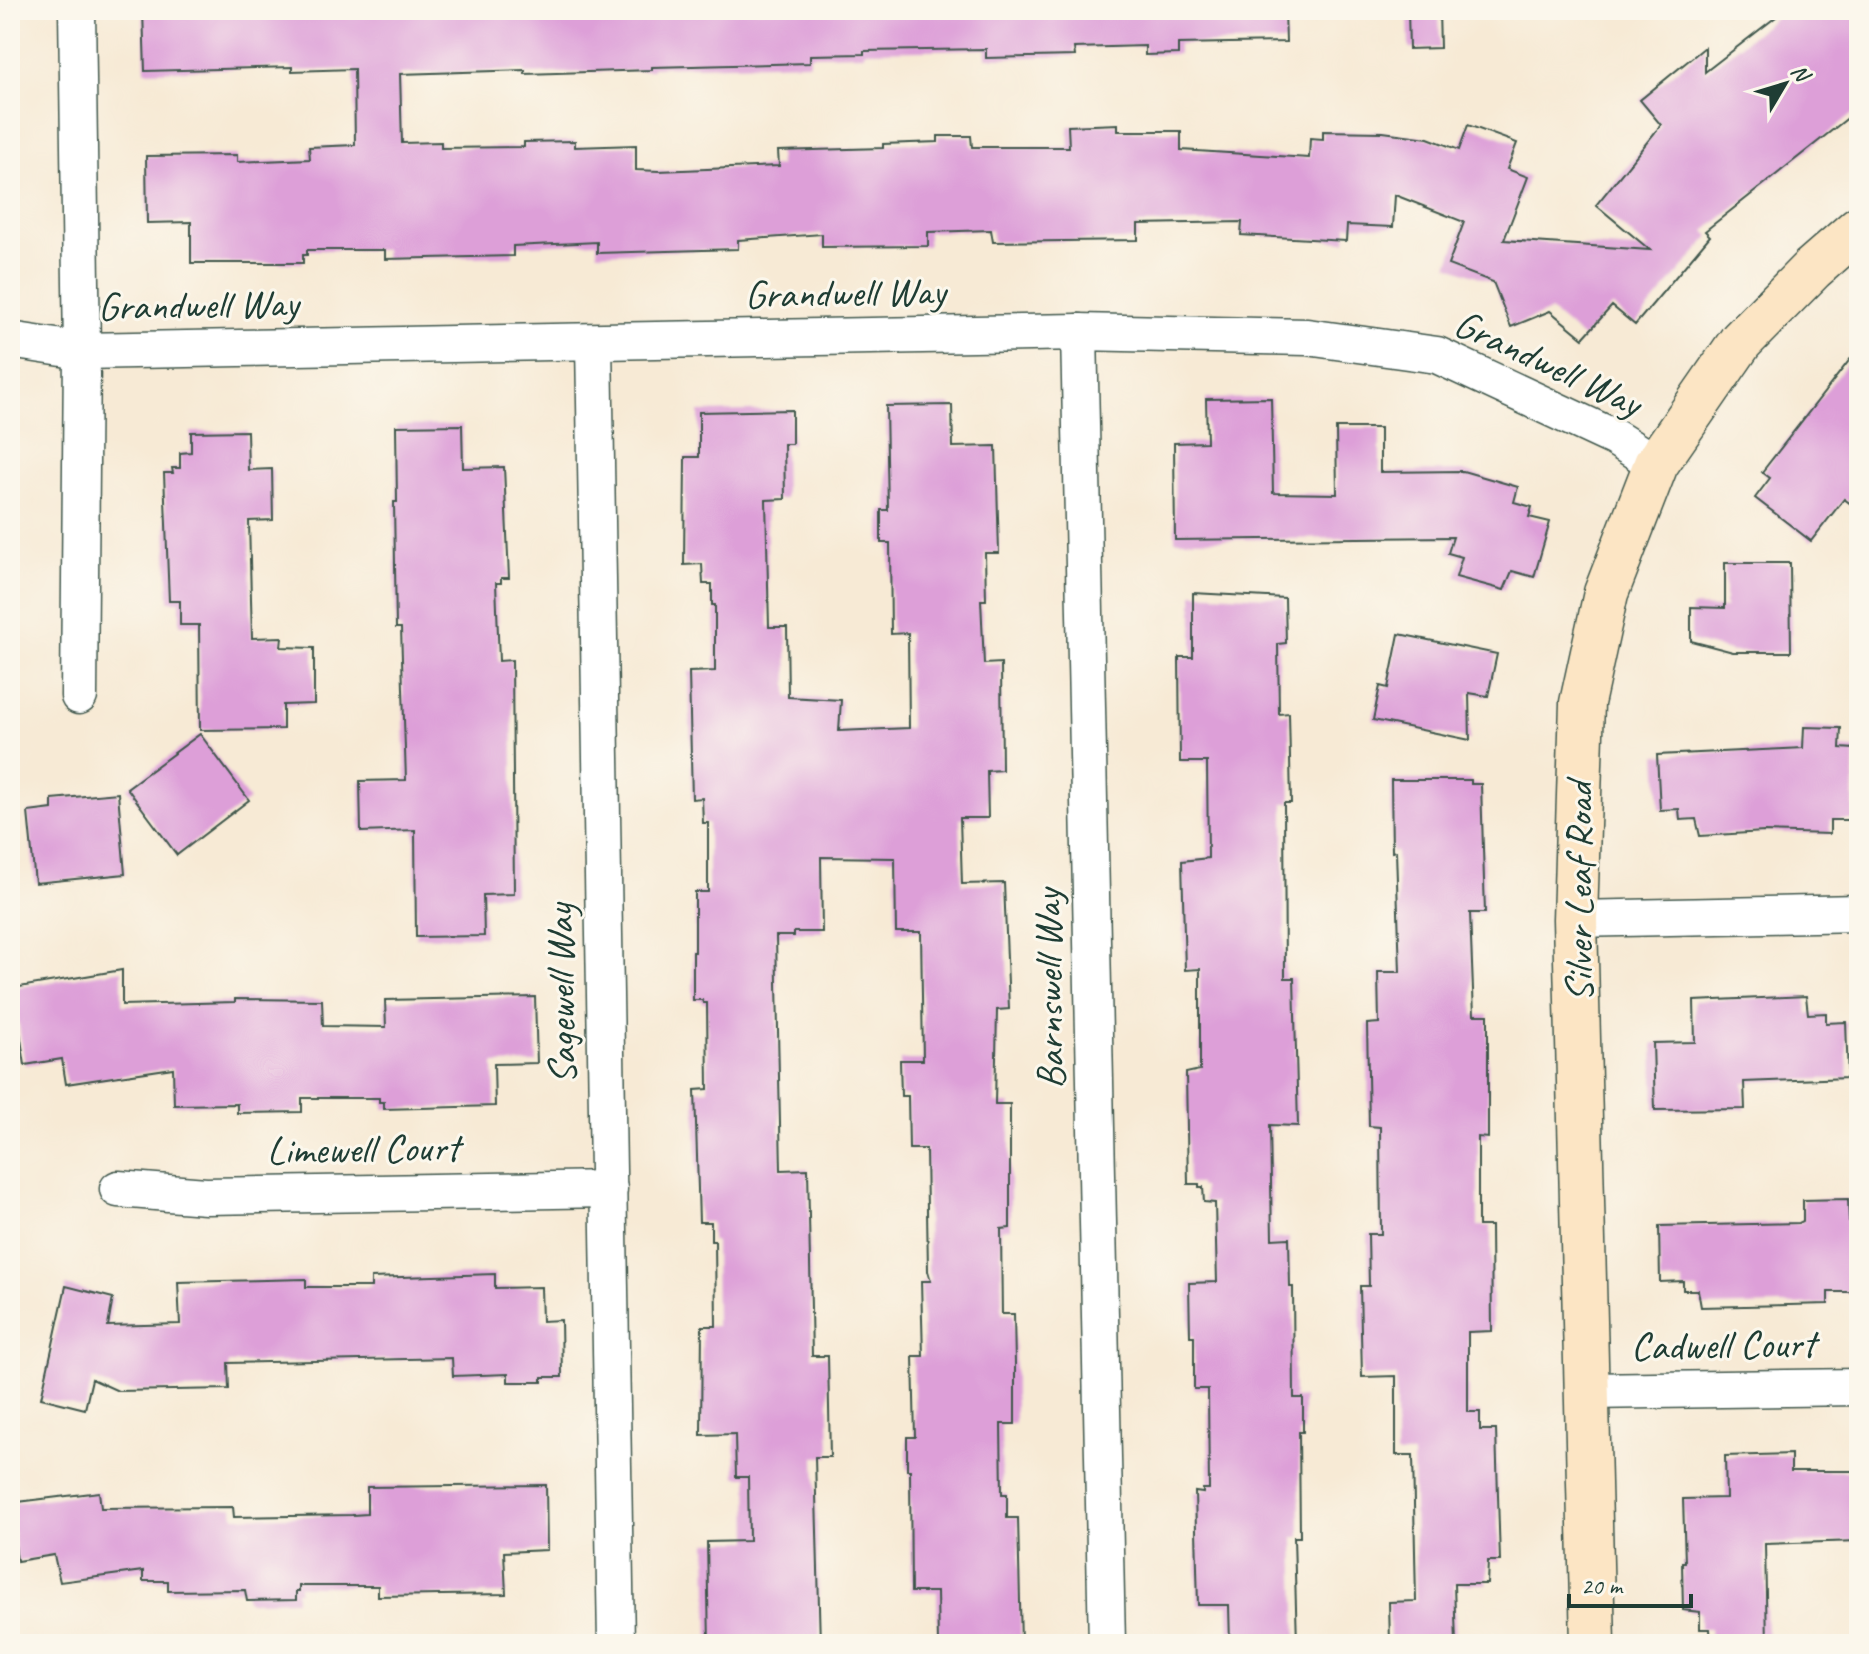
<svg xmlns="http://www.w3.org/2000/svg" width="1869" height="1654" font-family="Caveat,sans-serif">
<rect width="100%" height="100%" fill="#fbf7ec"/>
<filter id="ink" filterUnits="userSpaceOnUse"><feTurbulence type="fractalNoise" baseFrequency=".0125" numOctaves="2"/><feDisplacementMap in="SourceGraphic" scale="16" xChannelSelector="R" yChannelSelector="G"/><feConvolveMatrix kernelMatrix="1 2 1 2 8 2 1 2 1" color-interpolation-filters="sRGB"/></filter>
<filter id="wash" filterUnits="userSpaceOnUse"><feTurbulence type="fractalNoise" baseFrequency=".006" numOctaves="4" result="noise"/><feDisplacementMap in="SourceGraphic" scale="32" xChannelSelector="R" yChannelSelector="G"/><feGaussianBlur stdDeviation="1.8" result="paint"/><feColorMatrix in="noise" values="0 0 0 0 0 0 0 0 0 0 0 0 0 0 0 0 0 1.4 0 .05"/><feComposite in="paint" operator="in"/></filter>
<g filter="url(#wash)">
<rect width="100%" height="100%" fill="#f7ead5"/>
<g id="blocks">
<!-- building -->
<g fill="#dd9fd8">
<polygon points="143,10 1285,10 1286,42 1178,44 1178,54 1145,55 1145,46 1074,48 1075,56 986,58 986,49 864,51 864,54 810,55 810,63 652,67 652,70 525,74 525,70 400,74 402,143 441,142 441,148 524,147 524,142 575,141 575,147 636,145 636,170 659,171 779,166 778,151 883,148 883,144 938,142 938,136 971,136 972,147 1069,147 1068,126 1118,124 1118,131 1181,131 1181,150 1309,158 1310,138 1323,139 1323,131 1383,132 1428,138 1459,150 1468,125 1517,143 1507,169 1528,177 1504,240 1650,250 1596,205 1661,125 1640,100 1705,47 1705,72 1785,10 1859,10 1859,109 1705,231 1710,236 1635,325 1612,306 1583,338 1550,311 1511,327 1493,282 1448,265 1464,222 1395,195 1393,227 1347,225 1346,241 1241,235 1242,222 1138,224 1138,240 993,242 991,230 928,232 928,246 822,247 822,234 738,240 738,249 597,253 597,242 513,246 513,256 385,259 385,250 307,250 307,255 303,255 303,263 191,263 191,222 147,223 146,156 237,155 237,162 310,159 309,147 355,145 354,69 292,71 292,67 145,71"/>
<polygon points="1408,10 1439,10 1440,48 1409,49"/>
<polygon points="1859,348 1859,510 1844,499 1811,541 1755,498 1770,478 1762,472"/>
<polygon points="1271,398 1273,493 1337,494 1336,428 1380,428 1380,472 1463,471 1518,487 1514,502 1532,507 1529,517 1550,522 1534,577 1512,571 1504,590 1456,577 1462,557 1448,553 1453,537 1175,540 1174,443 1207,442 1206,399"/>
<polygon points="952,405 953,447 996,446 999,553 985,553 986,600 981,600 984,664 1001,663 1002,770 987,771 988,818 960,818 962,884 1004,883 1009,1009 997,1010 995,1104 1010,1104 1010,1228 1001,1229 1002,1314 1014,1314 1015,1364 1015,1424 1001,1424 1002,1494 1007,1494 1007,1518 1018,1518 1021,1644 938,1644 937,1592 911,1592 910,1470 907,1470 907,1437 915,1437 913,1356 923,1356 921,1281 931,1281 928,1271 926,1149 909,1149 908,1096 901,1096 900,1060 923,1060 921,932 896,932 895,858 821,857 822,932 794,932 794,936 776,936 781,1170 808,1169 812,1356 828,1356 830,1457 815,1457 820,1644 709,1644 707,1542 749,1541 748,1477 736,1477 735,1434 701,1435 702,1326 716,1326 715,1241 711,1241 711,1222 699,1222 695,1090 708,1089 707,1003 703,1003 702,1000 693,1000 693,952 695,952 695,892 708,892 708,823 703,823 702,798 692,799 689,672 715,671 715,605 712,605 712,584 703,584 702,564 684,565 685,457 699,457 699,412 792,410 792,444 784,444 785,499 766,500 769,627 787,627 788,697 841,700 839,731 909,728 908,633 891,634 890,543 881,543 881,510 888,510 886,406"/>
<polygon points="462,425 463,468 504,467 509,578 501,578 501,583 496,583 499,661 512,660 514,894 483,895 484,936 416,937 415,830 361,832 360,781 406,780 401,628 396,628 394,502 397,502 396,426"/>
<polygon points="247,431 248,470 272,469 273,520 249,521 252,638 282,637 281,647 314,648 314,704 283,705 283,729 200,730 199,625 180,625 180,601 169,601 164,473 173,473 172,468 180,468 180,453 191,452 191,432"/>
<polygon points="1725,563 1790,563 1791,652 1733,652 1691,641 1691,607 1725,608"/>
<polygon points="1193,593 1285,598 1286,643 1278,644 1279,714 1289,713 1291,803 1284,803 1285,978 1294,978 1298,1126 1270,1125 1272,1239 1289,1238 1290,1287 1293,1287 1294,1398 1303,1398 1303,1432 1299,1432 1300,1537 1294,1537 1297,1644 1230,1644 1229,1605 1198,1605 1195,1492 1203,1493 1203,1489 1209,1489 1208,1389 1194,1389 1194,1336 1190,1336 1189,1283 1217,1282 1215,1203 1204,1202 1203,1187 1199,1187 1199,1184 1188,1184 1186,1073 1200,1070 1200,969 1185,970 1182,861 1208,858 1207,762 1180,762 1179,657 1193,657"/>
<polygon points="1399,634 1497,654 1488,696 1469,693 1470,740 1373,720 1380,686 1388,688"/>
<polygon points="1804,727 1841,728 1840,748 1855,749 1853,820 1830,820 1830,834 1764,832 1700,836 1696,819 1680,820 1679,809 1660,810 1657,755 1803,748"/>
<polygon points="200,734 249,800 177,855 127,788"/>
<polygon points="1391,780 1471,780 1471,784 1481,784 1485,913 1470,913 1474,1015 1488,1015 1488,1138 1478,1137 1478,1226 1491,1226 1492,1331 1468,1332 1468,1412 1480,1412 1480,1430 1496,1430 1500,1561 1488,1561 1487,1584 1454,1584 1456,1644 1390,1644 1389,1602 1416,1601 1413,1455 1396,1455 1396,1376 1362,1377 1360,1286 1369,1286 1368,1234 1381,1234 1380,1127 1369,1126 1367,1024 1379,1023 1378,972 1400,972 1396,851 1392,852"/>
<polygon points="118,793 125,874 35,883 28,812 52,809 52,799"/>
<polygon points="122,970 122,1005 235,1002 235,999 322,1000 323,1026 386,1027 385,1000 535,997 537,1063 494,1064 495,1106 384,1109 384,1102 379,1102 379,1098 302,1098 302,1112 237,1113 237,1104 174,1105 173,1068 66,1084 62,1059 25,1065 13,988"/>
<polygon points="1806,996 1808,1014 1826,1013 1826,1023 1846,1022 1848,1078 1744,1082 1745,1109 1655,1110 1653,1043 1695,1042 1694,1001"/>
<polygon points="1848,1199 1849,1221 1852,1220 1853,1292 1828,1292 1828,1304 1701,1307 1698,1290 1683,1290 1683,1281 1660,1282 1659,1226 1799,1223 1803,1221 1803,1200"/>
<polygon points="495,1274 495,1288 541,1287 542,1321 561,1320 562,1377 542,1377 542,1382 508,1382 508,1374 453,1376 452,1358 228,1363 229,1389 118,1391 92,1379 85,1409 41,1398 66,1286 113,1298 108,1326 180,1324 178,1282 306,1279 306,1287 371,1287 371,1278"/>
<polygon points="1791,1454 1791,1471 1859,1471 1859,1541 1765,1544 1767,1644 1711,1644 1710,1629 1700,1629 1700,1612 1683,1610 1682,1562 1685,1562 1683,1499 1726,1498 1725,1456"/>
<polygon points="546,1485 547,1550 504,1552 506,1594 378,1596 378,1586 299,1586 299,1591 296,1591 296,1600 247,1601 245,1590 168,1591 168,1581 143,1581 143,1571 60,1582 54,1555 17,1561 10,1507 10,1503 99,1492 101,1508 233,1507 234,1517 352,1515 367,1514 367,1487"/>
</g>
</g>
</g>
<g filter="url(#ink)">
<use href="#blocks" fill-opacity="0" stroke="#3f574c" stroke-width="2"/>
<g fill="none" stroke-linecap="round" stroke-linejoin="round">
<defs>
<g id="street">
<polyline points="77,10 82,351 79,696"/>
<polyline points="1079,332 1107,1644"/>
<polyline points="10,340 82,351 1079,332 1307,337 1437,355 1615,438 1656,464"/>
<polyline points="594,343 616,1644"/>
<polyline points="1575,919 1859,913"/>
<polyline points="118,1189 206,1196 609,1189"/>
<polyline points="1588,1391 1859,1387"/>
</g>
<polyline id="secondary" points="1593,1644 1575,919 1582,703 1606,593 1656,464 1741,341 1812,269 1859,228"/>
</defs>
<!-- street casing -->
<use href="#street" stroke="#3f574c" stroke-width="39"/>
<!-- secondary casing -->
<use href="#secondary" stroke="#3f574c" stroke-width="47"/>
<!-- street -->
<use href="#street" stroke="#fff" stroke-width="36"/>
<!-- secondary -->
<use href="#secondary" stroke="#fce5c4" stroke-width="44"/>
</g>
</g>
<g text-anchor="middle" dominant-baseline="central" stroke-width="6" stroke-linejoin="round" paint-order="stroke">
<!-- street labels -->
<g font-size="40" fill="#1f3d34" stroke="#fbf7ec">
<text transform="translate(845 293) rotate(-1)">Grandwell Way</text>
<text transform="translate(198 305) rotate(-1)">Grandwell Way</text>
<text transform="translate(1548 363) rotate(25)">Grandwell Way</text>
<text transform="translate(1579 892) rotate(-90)">Silver Leaf Road</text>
<text transform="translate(1049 989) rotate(-91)">Barnswell Way</text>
<text transform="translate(561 994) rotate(-91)">Sagewell Way</text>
<text transform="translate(363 1149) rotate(-1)">Limewell Court</text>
<text transform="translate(1723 1345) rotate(-1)">Cadwell Court</text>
</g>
</g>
<!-- margin -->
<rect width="1869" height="1654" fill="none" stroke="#fbf7ec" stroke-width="40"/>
<!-- north arrow -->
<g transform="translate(1785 84) rotate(52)" stroke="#fbf7ec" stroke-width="6" paint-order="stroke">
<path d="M0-6L14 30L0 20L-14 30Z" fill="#1f3d34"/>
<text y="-12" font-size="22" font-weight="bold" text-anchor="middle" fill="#1f3d34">N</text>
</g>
<!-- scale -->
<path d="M1569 1594v12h122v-12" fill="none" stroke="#1f3d34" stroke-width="4"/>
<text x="1581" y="1594" font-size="24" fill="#1f3d34" stroke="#fbf7ec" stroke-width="6" paint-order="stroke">20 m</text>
</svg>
